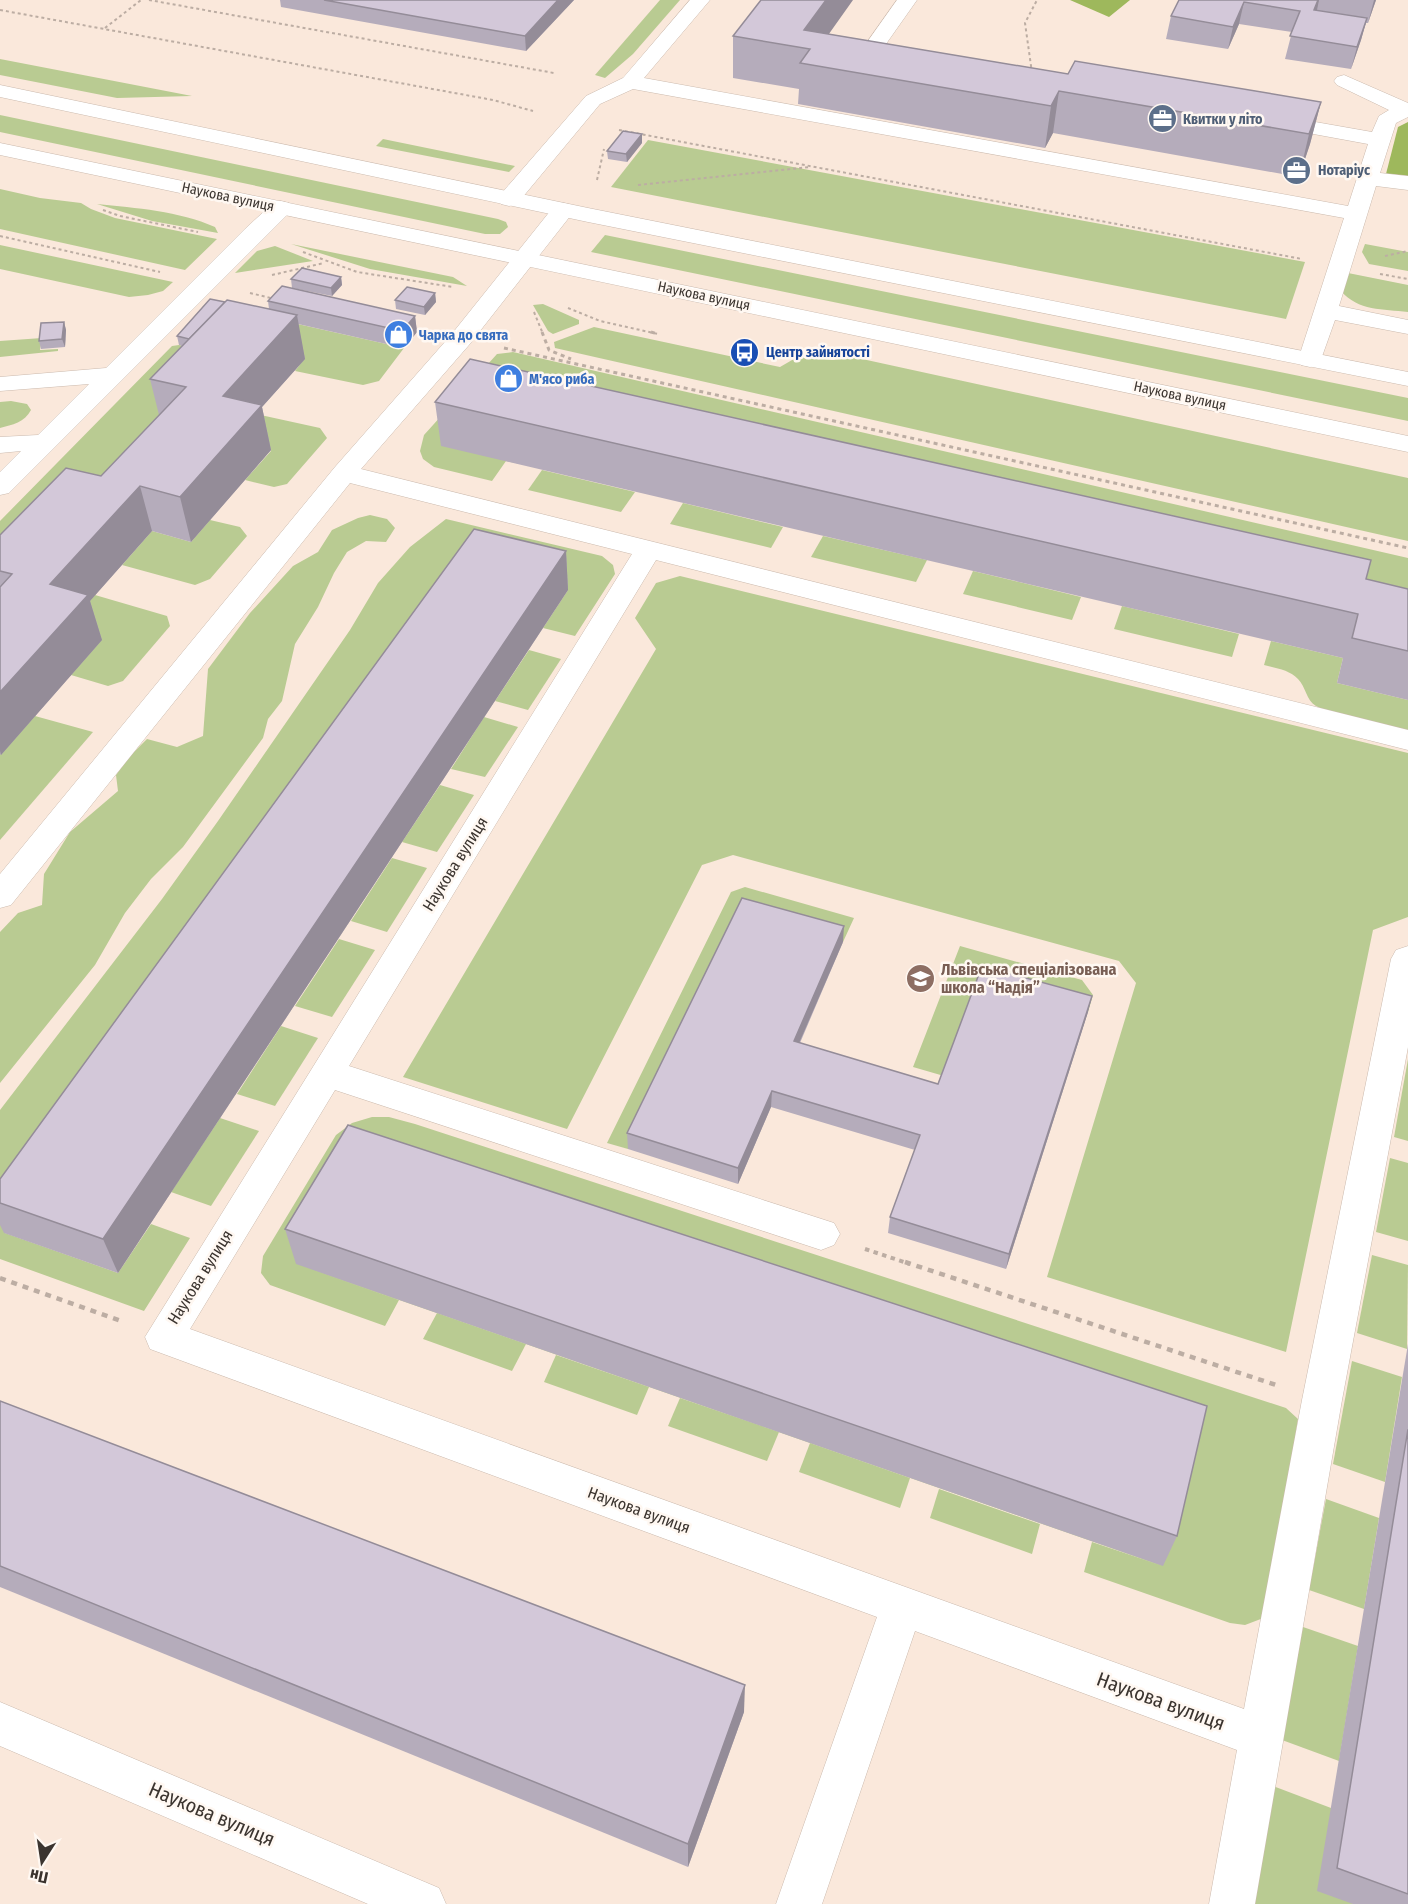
<svg xmlns="http://www.w3.org/2000/svg" width="1408" height="1904" font-family="'Fira Sans Condensed',sans-serif">
<rect width="100%" height="100%" fill="#fae8db"/>
<!-- green -->
<g fill="#b9cb92">
<polygon points="660,0 680,0 633,54 605,78 595,75"/>
<polygon points="0,59 192,96 117,98 0,75"/>
<polygon points="0,115 498,219 506,222 508,227 500,234 485,234 0,132"/>
<polygon points="383,139 515,166 509,172 376,146"/>
<polygon points="648,140 1305,262 1286,319 611,187"/>
<polygon points="0,189 40,198 81,203 91,209 115,218 217,239 185,270 0,229"/>
<path d="M97,204c39,4 82,7 118,23l3,6 -66,-12z"/>
<polygon points="605,235 1408,398 1408,421 591,252"/>
<polygon points="291,244 453,277 467,286 370,269"/>
<polygon points="1365,244 1408,252 1408,271 1369,264 1362,252"/>
<polygon points="0,245 173,282 163,291 148,295 129,297 0,269"/>
<polygon points="275,246 313,261 235,273 257,251"/>
<path d="M1348,273l60,12v27c-25,-3 -50,-1 -67,-21z"/>
<polygon points="543,304 579,320 579,324 553,334 548,331 533,305"/>
<polygon points="271,318 404,348 379,381 363,385 295,371 304,359 0,596 0,521 172,346 179,345 205,350"/>
<polygon points="594,327 780,367 799,356 832,360 853,357 1408,478 1408,541 555,348 554,342"/>
<polygon points="42,338 40,350 58,349 58,351 0,357 0,341"/>
<polygon points="513,352 1408,558 1408,637 506,461 492,481 434,467 423,459 420,451 424,435 497,354"/>
<path d="M11,401l16,3 4,6c-6,12 -19,15 -31,18v-26z"/>
<polygon points="256,414 320,428 327,438 287,484 274,487 245,480 271,451"/>
<polygon points="542,470 635,492 621,512 528,490"/>
<polygon points="683,503 783,527 771,548 670,524"/>
<polygon points="370,515 387,519 395,528 386,542 366,541 347,552 334,573 318,607 295,644 282,701 268,719 263,738 183,847 151,879 125,913 95,965 0,1083 0,932 18,913 42,905 44,874 70,832 118,791 116,775 130,756 147,739 177,747 203,736 208,669 250,613 293,566 318,552 332,530 358,518"/>
<polygon points="446,519 602,556 613,565 615,574 575,636 543,628 568,590 5,1233 118,1273 151,1224 190,1238 144,1311 0,1259 0,1110 162,899 218,821 350,630 378,583 410,547"/>
<polygon points="210,520 240,527 247,536 210,579 195,585 122,565 152,531 191,542"/>
<polygon points="823,536 927,560 916,582 811,557"/>
<polygon points="973,571 1081,597 1072,620 963,594"/>
<polygon points="680,576 1408,753 1408,917 1373,930 1286,1352 1047,1277 1136,983 1119,961 733,855 702,865 567,1129 403,1077 656,649 635,618 656,583"/>
<polygon points="95,595 167,616 170,626 123,681 108,686 71,675 64,629"/>
<polygon points="1122,606 1239,634 1232,657 1114,629"/>
<path d="M1271,641l72,17 -6,25 71,17v30c-26,-6 -69,-12 -92,-24 -10,-6 -10,-19 -18,-27 -8,-9 -22,-11 -34,-14z"/>
<polygon points="529,650 561,659 528,710 495,701"/>
<polygon points="35,716 93,732 0,840 0,754"/>
<polygon points="484,717 518,727 485,777 451,769"/>
<polygon points="440,785 474,795 437,852 402,842"/>
<polygon points="392,858 427,868 387,932 351,921"/>
<polygon points="745,887 854,918 843,942 742,914 628,1149 607,1143 731,892"/>
<polygon points="339,939 375,950 332,1017 295,1006"/>
<polygon points="960,946 1082,980 1093,995 1088,1012 979,982 944,1076 913,1067"/>
<polygon points="281,1026 318,1038 275,1106 237,1094"/>
<polygon points="1408,1059 1408,1141 1394,1137"/>
<polygon points="372,1117 389,1117 415,1124 1286,1408 1298,1419 1266,1617 1245,1625 1230,1623 1084,1572 1092,1542 1163,1566 296,1264 399,1300 385,1326 270,1285 261,1273 263,1256 336,1135 352,1123"/>
<polygon points="220,1118 259,1131 211,1206 171,1192"/>
<polygon points="1390,1158 1408,1163 1408,1241 1376,1232"/>
<polygon points="1372,1255 1408,1265 1407,1349 1357,1333"/>
<polygon points="437,1313 526,1344 512,1371 423,1339"/>
<polygon points="556,1355 649,1387 637,1415 544,1382"/>
<polygon points="1352,1361 1402,1377 1385,1482 1333,1464"/>
<polygon points="680,1398 779,1432 767,1461 668,1426"/>
<polygon points="810,1443 910,1478 900,1508 799,1472"/>
<polygon points="939,1489 1040,1524 1032,1554 930,1518"/>
<polygon points="1326,1499 1379,1518 1364,1609 1309,1590"/>
<polygon points="1303,1627 1358,1646 1339,1761 1282,1740"/>
<polygon points="1273,1786 1331,1808 1353,1904 1252,1904"/>
</g>
<!-- forest -->
<g fill="#9eb85c">
<polygon points="1070,0 1130,0 1109,17"/>
<polygon points="1408,122 1408,177 1386,174 1398,127"/>
</g>
<g fill="none" stroke-linecap="round" stroke-linejoin="round">
<defs>
<g id="minor">
<polygon points="690,0 710,0 644,78 1348,206 1368,144 1270,126 1263,124 1259,120 1263,116 1270,114 1372,132 1379,116 1389,110 1337,85 1334,81 1337,77 1344,75 1408,103 1408,117 1396,123 1380,173 1408,176 1408,190 1376,186 1339,306 1408,320 1408,334 1335,320 1319,365 1310,367 1301,365 1298,360 1344,218 633,89 600,104 517,204 509,206 501,204 498,199 501,194 586,96 623,78"/>
<path d="M897,0h20l-31,44 30,7 3,4 -3,4c-15,4 -35,-3 -50,-7l-3,-4z"/>
<polygon points="281,201 289,203 292,208 289,213 9,493 0,495 0,472 21,451 0,453 0,437 38,435 89,384 0,391 0,377 106,368 245,229 273,203"/>
<polygon points="563,203 571,205 574,210 571,215 469,345 361,469 1408,730 1408,750 656,560 349,1066 834,1223 840,1234 834,1245 821,1250 335,1090 190,1329 1244,1709 1302,1400 1391,959 1396,950 1408,946 1408,1047 1342,1400 1255,1904 1209,1904 1237,1750 915,1631 822,1904 776,1904 877,1617 150,1349 145,1337 632,554 350,483 11,905 0,908 0,874 335,467 451,335 555,205"/>
<polygon points="0,1702 439,1888 446,1904 368,1904 0,1746"/>
</g>
<g id="major">
<polygon points="0,85 588,208 1408,372 1408,386 588,222 0,97"/>
<polygon points="0,143 1408,436 1408,452 0,155"/>
</g>
</defs>
<!-- minor casing -->
<use href="#minor" stroke="#cbbaae" stroke-width="1"/>
<!-- major casing -->
<use href="#major" stroke="#cbbaae" stroke-width="1"/>
<!-- path-far3 -->
<g stroke="#bcada3" stroke-width="2" stroke-dasharray="3 3" stroke-linecap="butt">
<polyline points="149,0 554,73"/>
<polyline points="0,10 493,100 533,111"/>
<polyline points="105,28 141,0"/>
<polyline points="1032,73 1025,23 1037,0"/>
<polyline points="619,130 1302,259"/>
<polyline points="597,180 604,149"/>
<polyline points="638,185 810,167"/>
<polyline points="103,210 120,216 198,232"/>
<polyline points="0,236 160,272"/>
<polyline points="303,252 357,272 453,287"/>
<polyline points="1385,256 1408,251"/>
<polyline points="1380,274 1408,279"/>
<polyline points="272,275 324,263"/>
<polyline points="250,293 275,299"/>
<polyline points="568,308 600,321 658,334"/>
<polyline points="534,312 543,334"/>
</g>
<!-- path-far2 -->
<g stroke="#bcada3" stroke-width="3" stroke-dasharray="4 4" stroke-linecap="butt">
<polyline points="542,332 549,350 571,359"/>
<polyline points="651,332 658,334"/>
<polyline points="504,348 1408,548"/>
</g>
<!-- path-far1 -->
<polyline stroke="#bcada3" stroke-width="4" stroke-dasharray="4.5 4.5" stroke-linecap="butt" points="865,1249 910,1264"/>
<!-- path -->
<g stroke="#bcada3" stroke-width="4.5" stroke-dasharray="6 6" stroke-linecap="butt">
<polyline points="905,1262 1276,1385"/>
<polyline points="0,1278 121,1321"/>
</g>
<!-- minor -->
<use href="#minor" fill="#fff" fill-rule="evenodd"/>
<!-- major -->
<use href="#major" fill="#fff" fill-rule="evenodd"/>
</g>
<!-- wall -->
<g fill="#b5acbb">
<polygon points="280,0 574,0 526,51 281,7"/>
<polygon points="1179,0 1376,0 1368,23 1366,23 1361,40 1351,69 1285,59 1292,32 1239,24 1228,49 1166,39 1171,16"/>
<polygon points="829,34 1068,74 1321,102 1310,144 1299,177 1053,133 1045,148 798,104 799,89 733,78 733,36"/>
<polygon points="642,143 627,162 608,159 607,151"/>
<polygon points="341,277 342,285 332,296 292,288 291,279"/>
<polygon points="435,293 436,302 425,315 396,309 395,300"/>
<polygon points="268,301 415,316 417,332 404,348 298,324 305,359 262,407 271,450 191,542 152,531 90,601 102,640 1,755 0,754 0,535 101,476 159,415 150,379 182,346 179,345 177,336 269,309"/>
<polygon points="64,322 66,330 65,347 41,349 39,341"/>
<polygon points="435,402 1366,579 1408,589 1408,700 1337,683 1343,658 441,446"/>
<polygon points="566,551 568,590 118,1273 4,1233 0,1225 0,1179"/>
<polygon points="843,942 800,1043 938,1084 1088,1012 1006,1269 888,1233 890,1217 915,1150 771,1107 738,1184 628,1149 627,1133"/>
<polygon points="285,1229 1177,1536 1163,1566 296,1264"/>
<polygon points="1408,1344 1408,1904 1353,1904 1317,1891"/>
<polygon points="0,1401 744,1712 688,1867 0,1587"/>
</g>
<!-- shaded-wall -->
<g fill="#948c98">
<polygon points="558,0 574,0 526,51 525,36"/>
<polygon points="826,0 853,0 809,62 810,49 804,30"/>
<polygon points="1318,0 1319,0 1316,15 1314,10"/>
<polygon points="1374,0 1376,0 1368,23"/>
<polygon points="1244,2 1239,24 1228,49 1233,27"/>
<polygon points="1367,18 1361,40 1351,69 1357,47"/>
<polygon points="1059,91 1053,133 1045,148 1051,106"/>
<polygon points="1321,102 1310,144 1299,177 1309,134"/>
<polygon points="642,134 642,143 627,162 626,154"/>
<polygon points="341,277 342,285 332,296 331,288"/>
<polygon points="435,293 436,302 425,315 424,307"/>
<polygon points="297,315 305,359 262,407 271,450 191,542 180,497 223,396"/>
<polygon points="415,316 417,332 404,348 402,331"/>
<polygon points="64,322 66,330 65,347 62,339"/>
<polygon points="140,486 152,531 90,601 102,640 1,755 0,751 0,692 50,584"/>
<polygon points="566,551 568,590 118,1273 103,1239"/>
<polygon points="844,926 843,942 793,1057 794,1041"/>
<polygon points="1092,996 1088,1012 1006,1269 1009,1254"/>
<polygon points="772,1091 771,1107 738,1184 738,1168"/>
<polygon points="745,1685 744,1712 688,1867 688,1844"/>
</g>
<!-- building -->
<g fill="#d3c8d9" stroke="#948c98" stroke-width="1.5">
<polygon points="324,0 558,0 525,36"/>
<polygon points="761,0 826,0 804,30 1068,74 1075,61 1321,102 1309,134 1059,91 1051,106 800,63 810,49 733,36"/>
<polygon points="1179,0 1318,0 1314,10 1367,18 1357,47 1290,36 1300,11 1244,2 1233,27 1171,16"/>
<polygon points="623,131 642,134 626,154 607,151"/>
<polygon points="302,268 341,277 331,288 291,279"/>
<polygon points="282,286 415,316 402,331 268,301"/>
<polygon points="407,287 435,293 424,307 395,300"/>
<polygon points="210,299 225,302 189,339 177,336"/>
<polygon points="227,300 297,315 223,396 262,405 180,497 140,486 50,584 88,595 0,692 0,587 12,574 0,571 0,535 66,468 101,476 186,387 150,379"/>
<polygon points="64,322 62,339 39,341 41,323"/>
<polygon points="470,359 1371,560 1366,579 1408,589 1408,651 1352,638 1358,614 435,402"/>
<polygon points="474,529 566,551 103,1239 0,1203 0,1179"/>
<polygon points="742,898 844,926 794,1041 938,1084 982,966 1092,996 1009,1254 890,1217 920,1135 772,1091 738,1168 627,1133"/>
<polygon points="348,1125 1207,1406 1177,1536 285,1229"/>
<polygon points="0,1401 745,1685 688,1844 0,1566"/>
<polygon points="1408,1429 1408,1894 1337,1868"/>
</g>
<!-- icons -->
<defs>
<symbol id="office-disc" viewBox="-11 -11 22 22"><circle r="9.5" fill="#5c6f8a" stroke="#fff8f2"/><path d="M-6-3h4V-5.5h4V-3h4V5H-6ZM-1-4.5V-3h2v-1.5ZM-6 0V1H6V0Z" fill="#fff"/></symbol>
<symbol id="shop-disc" viewBox="-11 -11 22 22"><circle r="9.5" fill="#3f7fe0" stroke="#fff8f2"/><path d="M-5-2.5h2.3a2.7 3.5 0 0 1 5.4 0H5L5.5 6h-11ZM-1.5-2.5h3a1.5 2.3 0 0 0-3 0Z" fill="#fff"/></symbol>
<symbol id="bus-disc" viewBox="-11 -11 22 22"><circle r="9.5" fill="#1a4fb4" stroke="#fff8f2"/><path d="M-5-6H5V4H4V6H2V4H-2V6H-4V4H-5ZM-3.5-4V0h7V-4ZM-3.5 1.2v1.5H-2V1.2ZM2 1.2v1.5H3.5V1.2Z" fill="#fff"/></symbol>
<symbol id="school-disc" viewBox="-11 -11 22 22"><circle r="9.5" fill="#8d6e63" stroke="#fff8f2"/><path d="M0-5L7-2L0 1L-7-2ZM-4 1L0 2.5L4 1V4Q0 6-4 4Z" fill="#fff"/></symbol>
</defs>
<g fill-rule="evenodd">
<use href="#office-disc" x="1146" y="102" width="33" height="33"/>
<use href="#office-disc" x="1280" y="154" width="33" height="33"/>
<use href="#shop-disc" x="382" y="318" width="33" height="33"/>
<use href="#bus-disc" x="728" y="336" width="33" height="33"/>
<use href="#shop-disc" x="492" y="362" width="33" height="33"/>
<use href="#school-disc" x="904" y="962" width="33" height="33"/>
</g>
<g text-anchor="middle" dominant-baseline="central" stroke-width="5" stroke-linejoin="round" paint-order="stroke">
<!-- far-service labels -->
<g font-size="14" font-weight="bold" fill="#4e5e75" stroke="#fff8f2" text-anchor="start">
<text x="1183" y="119">Квитки у літо</text>
<text x="1318" y="170">Нотаріус</text>
</g>
<!-- far-street labels -->
<g font-size="14" fill="#3b342f" stroke="#fff8f2">
<text transform="translate(228 197) rotate(12)">Наукова вулиця</text>
<text transform="translate(704 296) rotate(12)">Наукова вулиця</text>
<text transform="translate(1180 396) rotate(12)">Наукова вулиця</text>
</g>
<!-- far-shop labels -->
<g font-size="14" font-weight="bold" fill="#366cbe" stroke="#fff8f2" text-anchor="start">
<text x="419" y="335">Чарка до свята</text>
<text x="529" y="379">М'ясо риба</text>
</g>
<!-- far-transit labels -->
<g font-size="14" font-weight="bold" fill="#164399" stroke="#fff8f2" text-anchor="start">
<text x="766" y="352">Центр зайнятості</text>
</g>
<!-- street labels -->
<g font-size="16" fill="#3b342f" stroke="#fff8f2">
<text transform="translate(455 864) rotate(-58)">Наукова вулиця</text>
<text transform="translate(200 1277) rotate(-58)">Наукова вулиця</text>
<text transform="translate(639 1510) rotate(20)">Наукова вулиця</text>
</g>
<!-- education labels -->
<g font-size="16" font-weight="bold" fill="#785e54" stroke="#fff8f2" text-anchor="start">
<text x="941" y="969">Львівська спеціалізована<tspan x="941" dy="18">школа “Надія”</tspan></text>
</g>
<!-- near-street labels -->
<g font-size="20" fill="#3b342f" stroke="#fff8f2">
<text transform="translate(1161 1701) rotate(20)">Наукова вулиця</text>
<text transform="translate(212 1814) rotate(23)">Наукова вулиця</text>
</g>
</g>
<!-- north arrow -->
<g transform="translate(42 1862) rotate(192)" stroke="#fff8f2" stroke-width="4.5" paint-order="stroke">
<path d="M0-4.5L10 22L0 15L-10 22Z" fill="#3b342f"/>
<text y="-9" font-size="16" font-weight="bold" text-anchor="middle" fill="#3b342f">Пн</text>
</g>
</svg>
